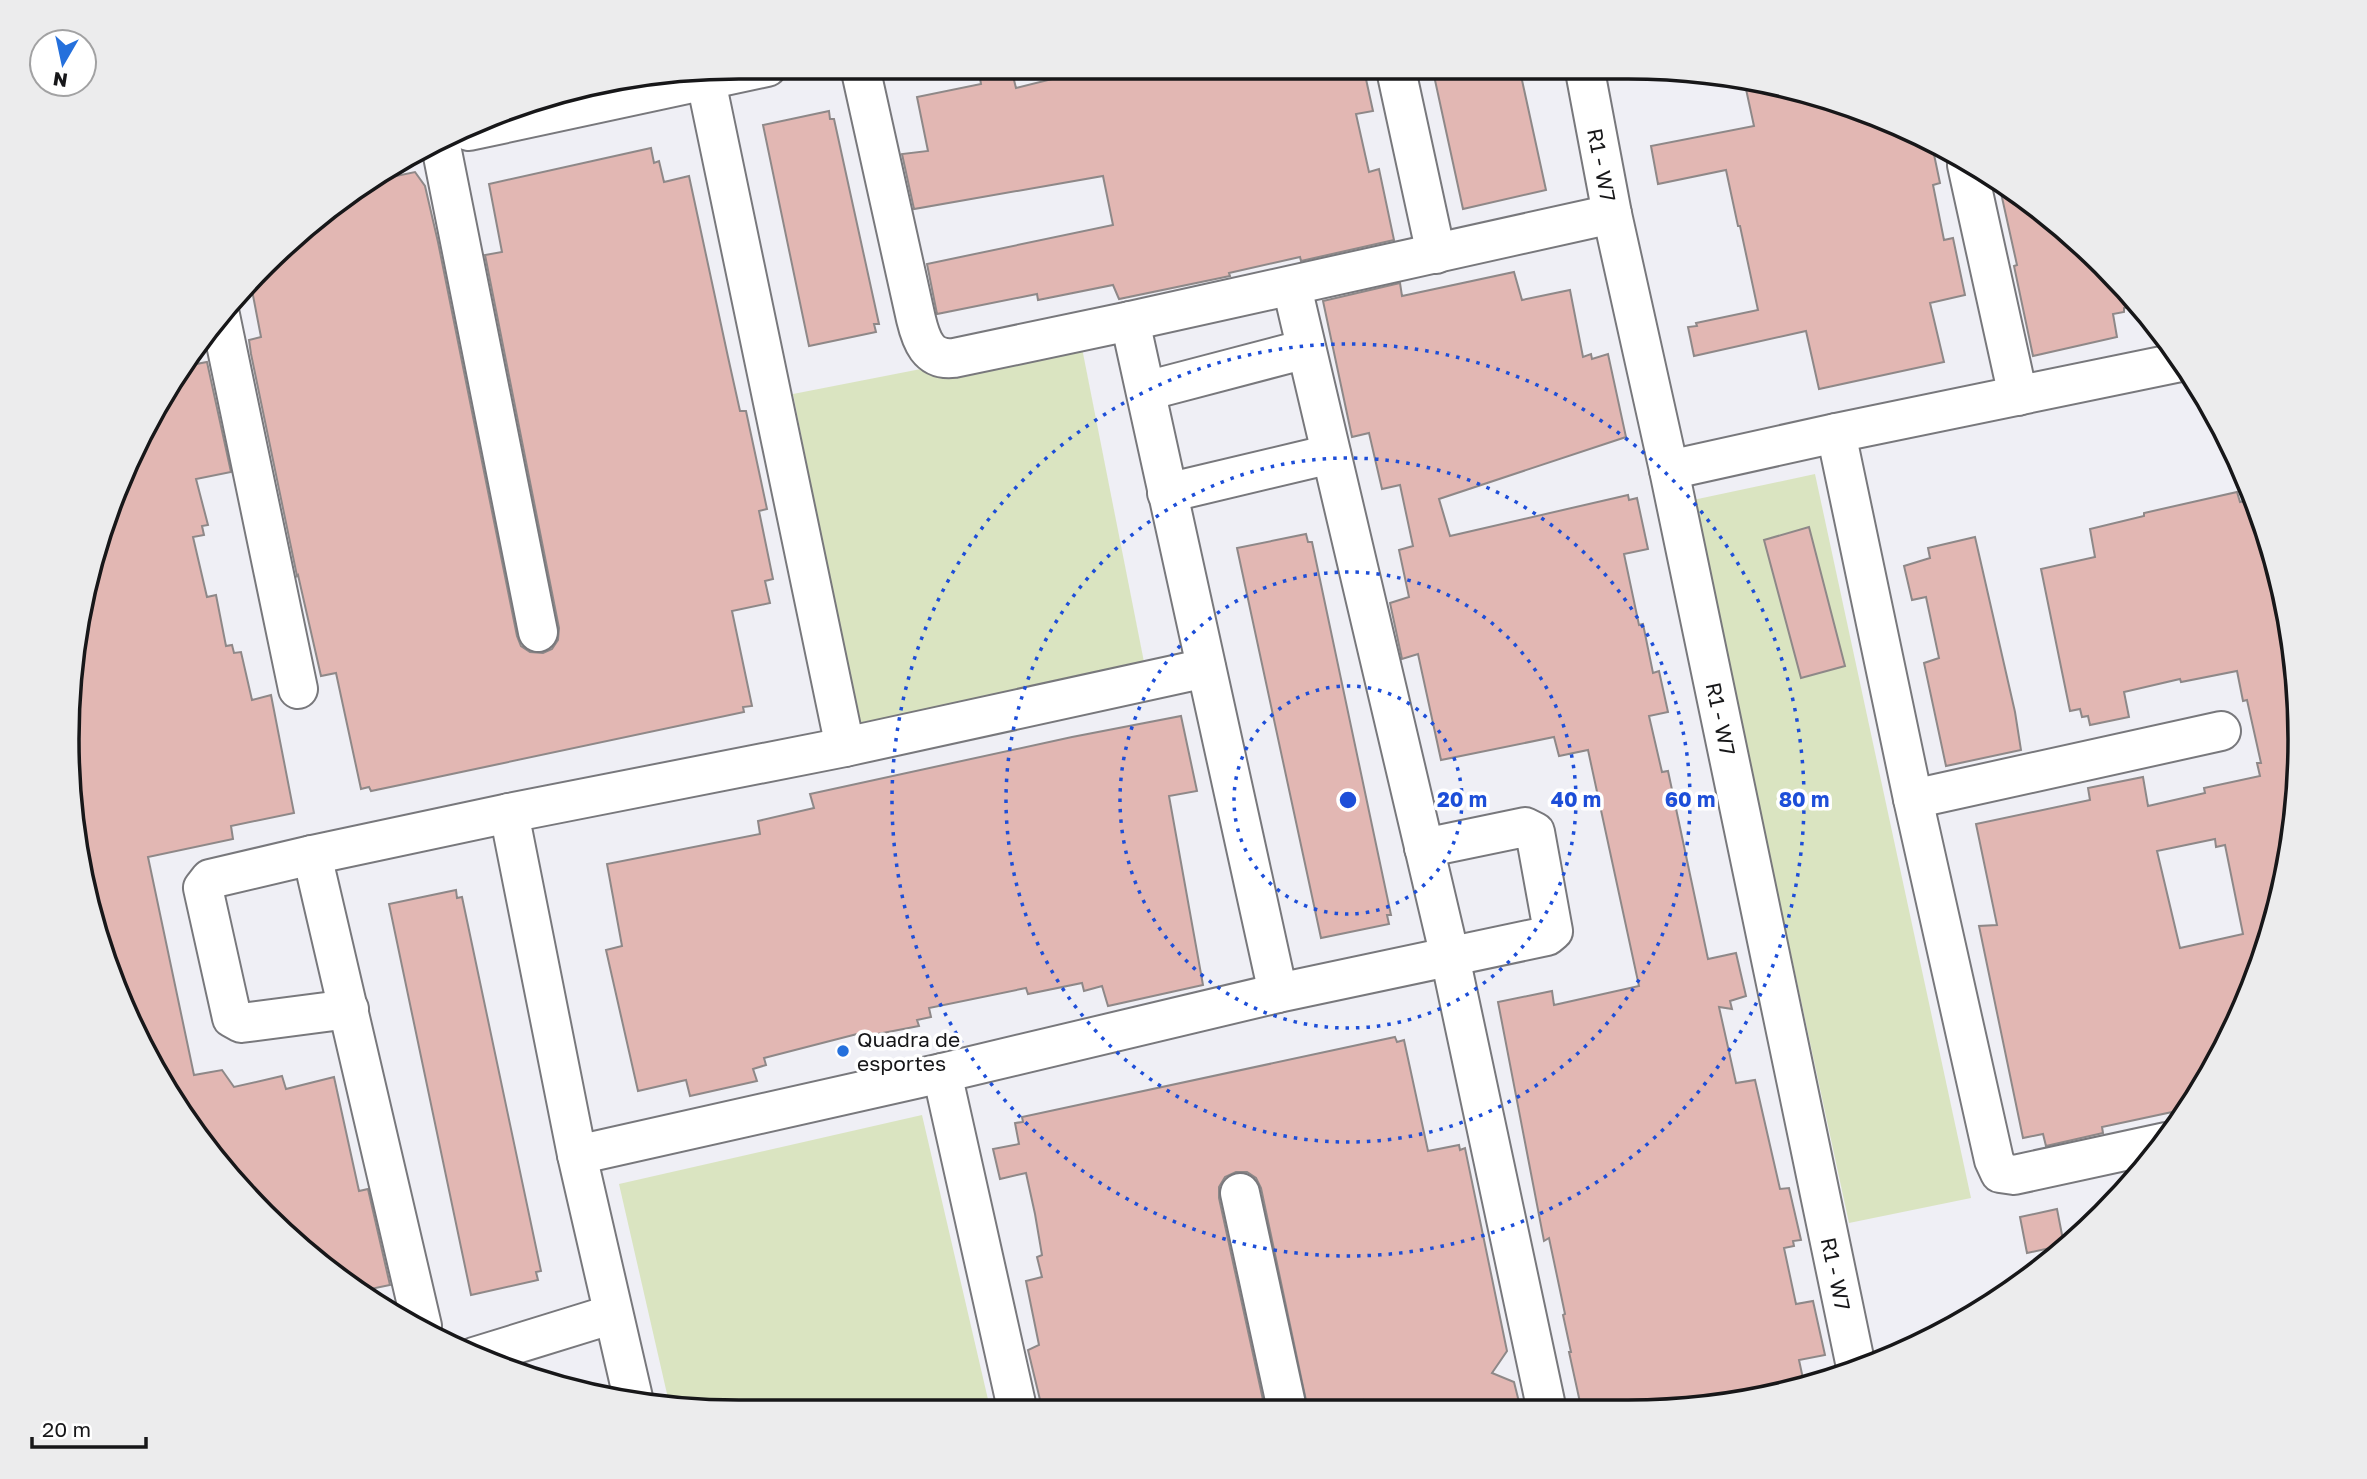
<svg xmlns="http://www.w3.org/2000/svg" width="2367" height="1479" font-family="'Golos Text',sans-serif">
<rect width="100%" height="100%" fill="#efeff5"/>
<!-- green -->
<g fill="#dae4c1">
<polygon points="1080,338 1145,667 858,723 793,394"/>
<polygon points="1815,474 1971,1198 1849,1223 1693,500"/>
<polygon points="922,1115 990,1408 670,1407 619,1184"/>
</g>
<!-- building -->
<g fill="#e2b7b3" stroke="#8e8888" stroke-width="2" fill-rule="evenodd">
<polygon points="1070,68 1364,70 1373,111 1356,114 1369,172 1379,169 1394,240 1301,261 1300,257 1229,273 1230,276 1119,299 1113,285 1038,300 1037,294 937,314 927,264 1113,225 1103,176 914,209 902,154 928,151 917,97 981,84 980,78 1012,72 1016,88 1072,74"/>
<polygon points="1433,71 1520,71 1546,190 1463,209"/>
<polygon points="1744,80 1885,118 1932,145 1940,183 1933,185 1944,240 1953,238 1965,295 1930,303 1944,362 1819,389 1806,331 1694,356 1688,327 1697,326 1696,323 1758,310 1740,226 1738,226 1726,170 1658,184 1651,146 1754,126"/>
<polygon points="829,111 830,119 834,119 879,324 874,324 876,332 809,346 763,125"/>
<polygon points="651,148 654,163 659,161 664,182 689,176 728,357 740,411 746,411 767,509 759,511 773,579 765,581 770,603 732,611 752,706 743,707 744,712 400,785 371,791 369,787 361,789 336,673 321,676 298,575 297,576 251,354 249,340 261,337 251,285 330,205 377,180 415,172 425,186 438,242 517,636 521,646 530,652 543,653 552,649 558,640 559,628 485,255 502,252 489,184"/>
<polygon points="1999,184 2037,205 2133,295 2140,305 2124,308 2124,312 2113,314 2117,337 2033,356 2014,266 2017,265"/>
<polygon points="1514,272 1522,300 1570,290 1583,357 1591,354 1592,359 1608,354 1626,437 1439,499 1450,536 1628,495 1629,500 1637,498 1648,549 1624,554 1639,625 1643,624 1653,673 1659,671 1668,712 1649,716 1662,772 1668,771 1708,959 1736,953 1746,996 1730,1001 1732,1009 1719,1007 1736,1083 1755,1080 1780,1189 1789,1188 1801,1240 1793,1241 1794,1246 1784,1248 1796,1304 1813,1301 1825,1355 1799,1360 1805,1388 1802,1389 1672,1411 1602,1411 1581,1407 1569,1352 1571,1352 1563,1315 1565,1314 1549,1238 1544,1241 1498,1002 1552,991 1554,1005 1639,986 1588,750 1559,756 1554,737 1441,760 1418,654 1402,659 1390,603 1409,597 1399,550 1413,546 1400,485 1382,489 1369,433 1352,437 1323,301 1400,283 1402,296"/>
<polygon points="207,362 231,472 196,479 208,525 202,526 204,535 193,537 207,597 216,595 226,646 232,645 234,653 241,652 252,700 271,695 294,813 231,826 233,839 148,857 194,1075 222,1070 234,1087 282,1076 286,1089 334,1077 359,1191 368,1189 390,1285 361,1291 330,1274 180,1114 102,955 66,739 102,524 186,366"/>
<path d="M2237,492l3,10 14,-3 11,24 30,128 4,132 -21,130 -47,124 -45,72 -84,18 1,6 -57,13 -3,-12 -20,4 -44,-212 18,-1 -21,-101 114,-24 -2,-12 55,-11 5,29 57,-13 -1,-5 56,-12 -3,-13h4l-14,-63 -4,1 -6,-30 -56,11 -1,-3 -56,13 5,25 -39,8 -2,-9 -6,1 -2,-8 -10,2 -29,-142 54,-12 -5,-28 54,-13v-3zM2215,839l1,8 9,-2 18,89 -63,14 -23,-97z"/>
<polygon points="1809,527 1845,666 1801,678 1764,540"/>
<polygon points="1306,534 1308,542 1312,542 1391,915 1387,915 1389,924 1321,938 1237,548"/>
<polygon points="1975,537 2015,712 2021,750 1946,766 1924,663 1939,658 1926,597 1912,600 1904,566 1930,558 1928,548"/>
<polygon points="1181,716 1197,791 1169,796 1203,985 1108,1006 1102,986 1084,991 1082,983 1028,994 1026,988 929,1008 931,1017 917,1020 919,1026 862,1037 861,1033 764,1058 766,1065 753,1069 757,1081 690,1096 686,1080 638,1091 606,950 622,946 607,864 760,834 758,821 814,808 810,794 1072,737"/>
<polygon points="456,890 457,898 462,897 541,1271 536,1272 538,1280 471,1295 389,904"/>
<polygon points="1395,1037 1397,1042 1404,1040 1428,1151 1459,1145 1460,1150 1465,1148 1507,1351 1492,1373 1514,1382 1521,1410 1365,1410 1363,1400 1308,1410 1261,1188 1256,1178 1247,1172 1236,1172 1225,1177 1219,1187 1219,1198 1265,1409 1042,1408 1028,1350 1039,1345 1026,1281 1042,1277 1037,1257 1042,1255 1035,1214 1026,1173 1000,1179 993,1149 1019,1144 1015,1123 1023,1122 1022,1117"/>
<polygon points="2057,1209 2064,1245 2027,1253 2020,1217"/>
</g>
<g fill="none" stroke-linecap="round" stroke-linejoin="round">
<defs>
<g id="minor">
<path d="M860,67l56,252c5,21 12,42 38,39l176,-37"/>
<polyline points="1396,70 1436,254"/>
<polyline points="1585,71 1612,214 1669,470 1856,1367"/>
<polyline points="706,81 845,747"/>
<polyline points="469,131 767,67"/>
<polyline points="441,146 538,632"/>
<polyline points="1967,165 2018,396"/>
<polyline points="1292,287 1450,957 1547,1411"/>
<polyline points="220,315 298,689"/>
<polyline points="1146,391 1306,349"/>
<polyline points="1836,433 1913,799 1994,1160 2000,1173 2014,1175 2166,1142"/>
<polyline points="1669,470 1836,433 2181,362"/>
<polyline points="1167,493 1331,454"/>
<polyline points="1913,799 2221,731"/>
<polyline points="312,855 210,879 203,888 232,1018 241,1023 349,1009"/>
<polyline points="1278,993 1130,321 1612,214"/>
<polyline points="942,1073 1017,1408"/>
<polyline points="577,1155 942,1073 1278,993 1547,936 1553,931 1535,832 1525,827 1424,848"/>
<polyline points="1240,1193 1287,1409"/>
<polyline points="422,1326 312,855 509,813"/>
<polyline points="474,1357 613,1314"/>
<polyline points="634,1402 577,1155 509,813 845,747 1206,668"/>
</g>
</defs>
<!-- minor casing -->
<use href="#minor" stroke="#78787c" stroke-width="42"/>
<!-- minor -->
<use href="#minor" stroke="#fff" stroke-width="38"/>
</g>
<!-- distance rings -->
<g fill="none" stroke="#1d4ed8" stroke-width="3.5" stroke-dasharray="3.5 7">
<circle cx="1348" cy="800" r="114"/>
<circle cx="1348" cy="800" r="228"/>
<circle cx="1348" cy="800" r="342"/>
<circle cx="1348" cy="800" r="456"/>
</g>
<!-- markers -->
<circle fill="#2570dc" stroke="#fff" stroke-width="2.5" cx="843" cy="1051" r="7"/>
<g text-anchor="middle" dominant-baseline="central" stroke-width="7" stroke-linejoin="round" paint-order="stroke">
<!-- street labels -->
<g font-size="21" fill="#171719" stroke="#fff">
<text transform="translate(1602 165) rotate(79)">R1 - W7</text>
<text transform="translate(1721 719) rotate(78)">R1 - W7</text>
<text transform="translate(1836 1274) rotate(78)">R1 - W7</text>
</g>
<!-- poi labels -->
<g font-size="21" fill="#171719" stroke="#fff" text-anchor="start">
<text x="857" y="1039">Quadra de<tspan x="857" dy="24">esportes</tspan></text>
</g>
</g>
<!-- crop -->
<path d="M0 0H2367V1479H0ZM739 79H1628A660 660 0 0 1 2288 739V740A660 660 0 0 1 1628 1400H739A660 660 0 0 1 79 740V739A660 660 0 0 1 739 79Z" fill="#ececed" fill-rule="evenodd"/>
<path fill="none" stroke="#171719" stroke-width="3.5" d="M739 79H1628A660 660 0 0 1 2288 739V740A660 660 0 0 1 1628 1400H739A660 660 0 0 1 79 740V739A660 660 0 0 1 739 79Z"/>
<circle cx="1348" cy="800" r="10" fill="#1d4ed8" stroke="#fff" stroke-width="3.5"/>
<g font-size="21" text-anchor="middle" font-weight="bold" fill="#1d4ed8" stroke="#fff" stroke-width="7" stroke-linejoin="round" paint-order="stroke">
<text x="1462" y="807">20 m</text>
<text x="1576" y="807">40 m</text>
<text x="1690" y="807">60 m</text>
<text x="1804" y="807">80 m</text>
</g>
<!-- north arrow -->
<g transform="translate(63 63) rotate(189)"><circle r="33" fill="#ffffff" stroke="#a2a2a3" stroke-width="2"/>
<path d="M0-5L12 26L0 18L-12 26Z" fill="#2570dc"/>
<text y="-10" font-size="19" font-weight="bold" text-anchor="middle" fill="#171719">N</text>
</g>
<!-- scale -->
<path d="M32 1437v10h114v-10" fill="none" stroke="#171719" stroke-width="3.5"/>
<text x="42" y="1437" font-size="21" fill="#171719" stroke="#ffffff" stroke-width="5" paint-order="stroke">20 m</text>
</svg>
